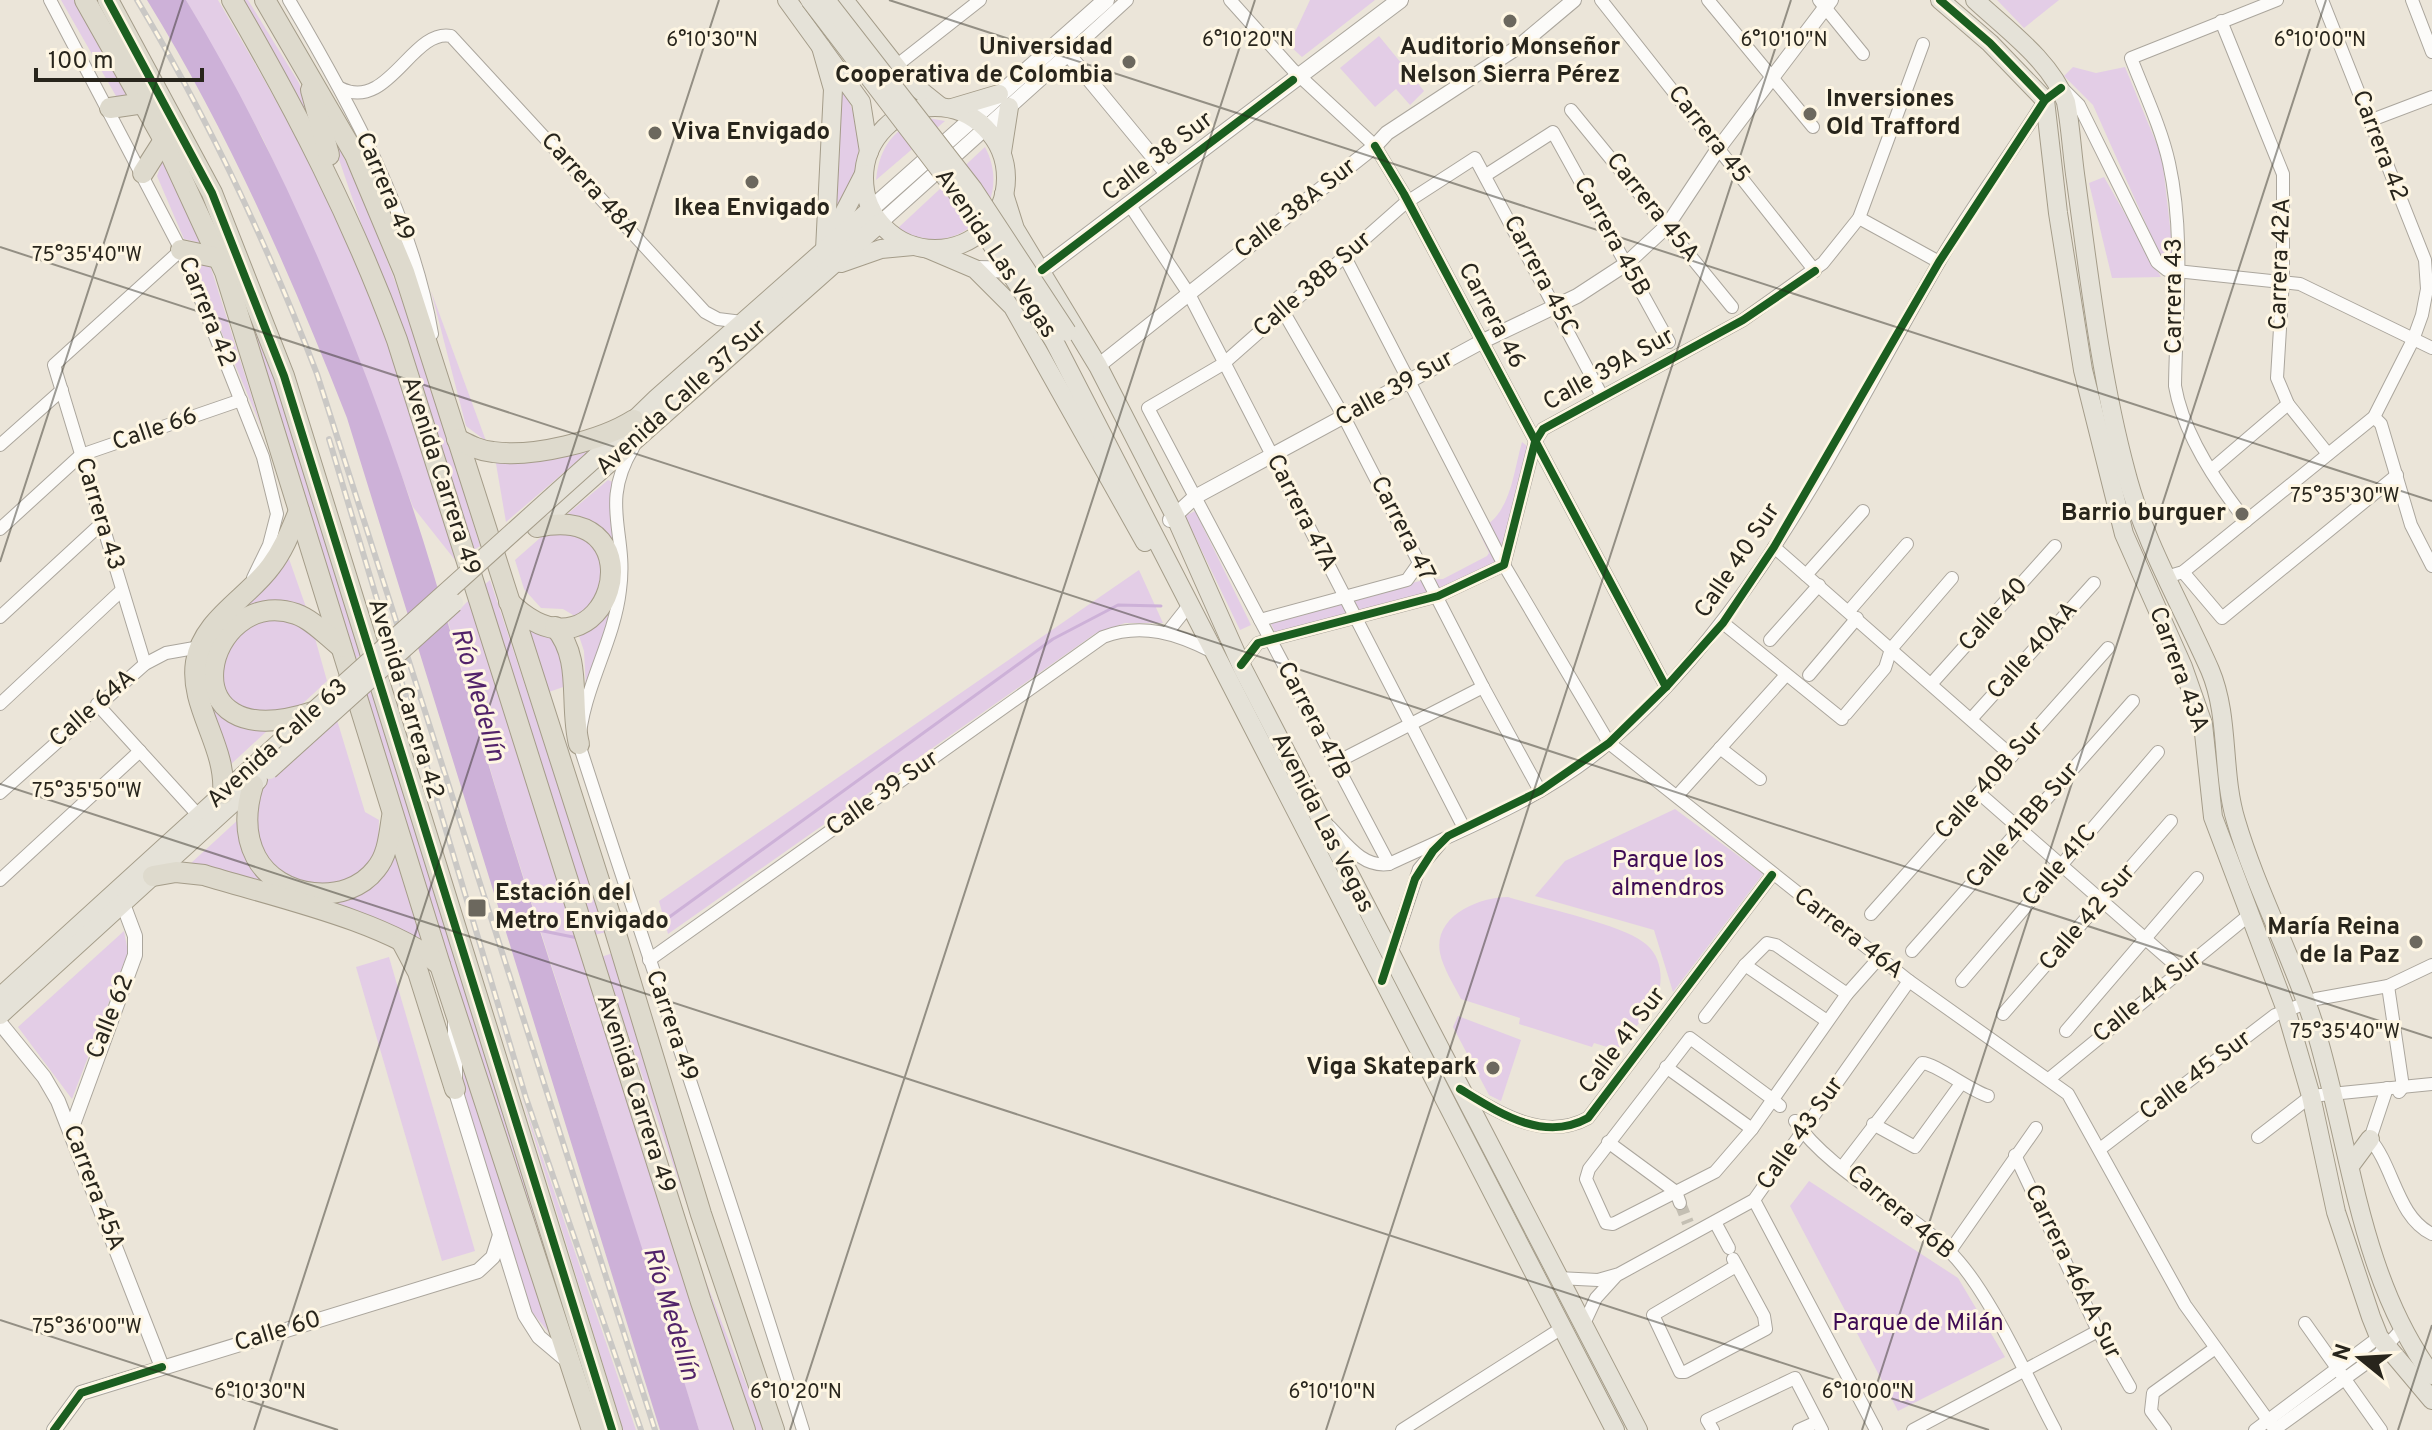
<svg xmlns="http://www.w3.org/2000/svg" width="2432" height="1430" font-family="Overpass,sans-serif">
<rect width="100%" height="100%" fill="#ebe5d9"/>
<!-- green -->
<g fill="#e3cde6">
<polygon points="61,0 74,0 130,98 116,96"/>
<path d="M186,0h32c56,96 113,194 153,298 34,88 60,178 88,267l-46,-58 -55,-151 -54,-128 -41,-89z"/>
<polygon points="243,0 248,0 299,83 320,140"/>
<polygon points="1310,0 1375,0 1302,57 1289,45"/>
<polygon points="1997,0 2059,0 2024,28"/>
<polygon points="1379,36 1424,91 1410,105 1396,89 1375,107 1340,68"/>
<polygon points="2073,67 2096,73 2125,67 2162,157 2174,261 2163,262 2093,105 2064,76"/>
<polygon points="846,92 861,134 854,182 842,207 832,202 838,96"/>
<path d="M928,118l17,3 -69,59c3,-33 19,-55 52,-62z"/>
<path d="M326,121c69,136 110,280 154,425l-6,4c-45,-144 -100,-285 -148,-429z"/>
<path d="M985,147c31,59 -29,117 -87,81z"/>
<polygon points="164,157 201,243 184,239 157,176"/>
<polygon points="2104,177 2161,277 2112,278 2089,183"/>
<polygon points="191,259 210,265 262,429"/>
<polygon points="431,291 486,441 466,426"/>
<polygon points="260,327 363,653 353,661 255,333"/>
<path d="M1522,442l10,8 -29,114 -65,32 -160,42 -10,-20 156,-38 19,-1 44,-23 2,-3 -11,-23c33,-14 35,-57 44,-88z"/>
<polygon points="588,446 589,451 506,522 495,458"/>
<path d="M608,480l5,2c-8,29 5,57 5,86 0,41 -19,83 -32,121l-2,-38 -6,-18 37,-66 -51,-50z"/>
<polygon points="1195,511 1251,625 1240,630 1185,516"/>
<polygon points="548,531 582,536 603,555 604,589 578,618 563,609 541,608 524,589 515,560"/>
<polygon points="288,556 307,610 293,606 213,647 230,721 268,730 228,767 206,697 210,638"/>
<polygon points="1139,570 1163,623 1125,623 1096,633 668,934 659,901"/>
<polygon points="490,580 607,932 594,935 483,586"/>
<polygon points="471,598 560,890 734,1430 699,1430 500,803 448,621"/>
<path d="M262,618l25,1 26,12 14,50 -29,27 -45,5 -29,-18c-8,-37 5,-61 38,-77z"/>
<polygon points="523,622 554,637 564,652 566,686 549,692"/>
<polygon points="373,686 558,1276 582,1371 363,695"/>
<polygon points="337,720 365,812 379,820 378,847 368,870 336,888 292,880 264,856 253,827 258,787"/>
<polygon points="1675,809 1763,874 1673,992 1654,930 1535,896 1565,861"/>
<path d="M240,818l2,24 79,60c45,-6 51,-14 74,-53l27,93 -232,-78z"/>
<path d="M1508,897c31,10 119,28 139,48 14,12 17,35 10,51 -9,19 -28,38 -40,54l-23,-7 -2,4 -73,-23 1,-6 -59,-19c-7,-14 -18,-31 -21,-46 -7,-37 39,-56 68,-56z"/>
<polygon points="124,931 128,952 72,1099 18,1027"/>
<polygon points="613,953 693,1222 601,957"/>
<polygon points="389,957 475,1251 442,1261 356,967"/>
<polygon points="1458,1016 1521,1040 1501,1101 1489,1095 1453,1027"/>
<polygon points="464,1068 556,1341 531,1311 462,1089"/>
<polygon points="521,1095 636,1430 623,1430"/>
<polygon points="1809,1181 1958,1278 2005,1357 1898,1411 1790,1206"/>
<polygon points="692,1246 764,1430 754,1430"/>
</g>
<!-- water -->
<path fill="#cdb1d8" d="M147,0h39c96,159 169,333 227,509 32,97 57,196 87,294 64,209 135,417 199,627h-39l-313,-1012c-57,-145 -118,-285 -200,-418z"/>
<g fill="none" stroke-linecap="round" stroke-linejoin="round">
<!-- stream -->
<g stroke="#cdb1d8" stroke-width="3">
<polyline points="538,930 578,938"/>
<polyline points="643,931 657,926 1053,639 1118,605 1161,606"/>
</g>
<!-- minor-tunnel -->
<polyline stroke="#c4bfb3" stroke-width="12" stroke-dasharray="12 6" stroke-linecap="butt" points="1680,1203 1688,1223"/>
<defs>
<g id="minor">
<polyline points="50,0 181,250 263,457 277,514 269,545 253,578"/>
<path d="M289,0c60,102 123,215 143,334"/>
<polyline points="1230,0 1293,70 1375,146 1404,194 1666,687"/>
<polyline points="1601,0 1815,271"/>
<polyline points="1708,0 1813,127"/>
<polyline points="1819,0 1863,54"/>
<polyline points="2412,0 2432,52"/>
<polyline points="2221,21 2283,174 2283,279 2277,378 2288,404 2328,454"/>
<polyline points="1068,54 1127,0"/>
<polyline points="896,66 980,0"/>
<path d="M340,88c48,25 72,-60 111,-52l254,276 13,7 24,3"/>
<polyline points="2065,91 2079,105 2157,262 2167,270 2300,284 2432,348"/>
<polyline points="1571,110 1732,307"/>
<polyline points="2369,121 2432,97"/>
<polyline points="1486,175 1553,132 1669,342"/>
<polyline points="1129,204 1189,294 1464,828"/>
<polyline points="1859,218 1939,262"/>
<polyline points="1345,257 1504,565 1609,743 1909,981 2068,1094 2185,1305 2275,1430"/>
<polyline points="1283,311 1344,417 1483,687 1540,791"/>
<polyline points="2374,417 2381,424 2411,525 2432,566"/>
<polyline points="0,445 62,390"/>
<path d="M633,448c-34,57 -5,84 -13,142 -6,53 -38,100 -41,154 74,229 153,456 224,686"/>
<polyline points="2212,469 2288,404"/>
<path d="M2246,521c-29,-37 -63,-88 -71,-135 1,-73 10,-151 -6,-223 -8,-36 -25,-71 -38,-105l146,-58"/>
<polyline points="0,529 81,455 241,400"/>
<polyline points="1774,547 2012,756"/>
<polyline points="2183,572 2222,618 2397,475"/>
<polyline points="1806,575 1863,511"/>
<polyline points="2166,577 2183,572 2374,417 2413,340 2422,315 2427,289 2425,260 2322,0"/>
<polyline points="1849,611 1907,544"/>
<polyline points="0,617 102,523"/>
<polyline points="1260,620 1407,580 1419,563"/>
<polyline points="1723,623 1842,719"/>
<polyline points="1167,633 1186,609"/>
<polyline points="1770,640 1819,585"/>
<polyline points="145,664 54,365 181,250"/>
<polyline points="1241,665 1258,643 1438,596 1504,565 1535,442 1543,429 1743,320 1823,263 1859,218 1923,44"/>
<polyline points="1809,675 1857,618"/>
<polyline points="1932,683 2055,546"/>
<polyline points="0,704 122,590"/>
<polyline points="97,704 199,816"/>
<polyline points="1846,714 1885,668 1891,649 1952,578"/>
<polyline points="1972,718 2094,583"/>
<polyline points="1720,748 1760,779"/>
<polyline points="1335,763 1483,687"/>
<polyline points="0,793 145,664 166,653 200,647"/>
<polyline points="1979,793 2181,970"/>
<polyline points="1677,796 1786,675"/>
<path d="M1329,826c17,17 33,42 60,38 75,-35 159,-67 222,-123 147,-128 231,-311 327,-477 32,-56 72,-108 106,-163"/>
<polyline points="1389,864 1148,408 1223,364 1404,204 1475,158 1602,396"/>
<polyline points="0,880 140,751"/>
<polyline points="1871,914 2108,648"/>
<polyline points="1912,951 2133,701"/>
<polyline points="1390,957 1419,869 1440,844"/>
<path d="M649,960l454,-323c39,-15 75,-3 110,15"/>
<polyline points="1745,965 1827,1021"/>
<polyline points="1962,981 2158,752"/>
<polyline points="2388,986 2403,1087 2399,1092"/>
<polyline points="2003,1014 2171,821"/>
<polyline points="1705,1017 1745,965 1767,943 1776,945 1847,994"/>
<polyline points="2066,1031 2197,878"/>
<polyline points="1666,1067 1752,1129"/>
<polyline points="2049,1079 2248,916"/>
<path d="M2387,1088l-17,51c24,28 27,78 62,95"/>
<path d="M1462,1091c38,22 82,51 126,27l184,-243"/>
<polyline points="1780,1106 1771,1098 1690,1038 1589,1169 1586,1179 1606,1223 1613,1224 1715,1172 1752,1129 1847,994 1879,958"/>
<path d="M1795,1121c34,50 110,86 154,130 39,37 79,129 106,179"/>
<polyline points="1873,1124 1915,1147 1960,1085"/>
<polyline points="2258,1137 2311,1096 2432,1084"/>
<polyline points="1608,1142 1676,1192 1680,1203"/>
<polyline points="2100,1149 2275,1015 2316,999 2388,986 2432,965"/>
<polyline points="2015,1155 2098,1331 2130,1387"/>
<path d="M1843,1166l79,-103c13,0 47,27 66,33"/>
<polyline points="1754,1200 1876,1430"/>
<polyline points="1715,1222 1729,1248"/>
<polyline points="1950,1251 2036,1128"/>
<polyline points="1733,1259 1764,1316 1766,1329 1685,1372 1680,1372 1653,1315 1736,1266"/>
<polyline points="1558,1278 1598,1280 1619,1274 1754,1200 1909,981"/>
<polyline points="2305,1323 2381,1430"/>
<polyline points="1583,1326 1596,1298 1616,1276"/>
<polyline points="1402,1430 1562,1328"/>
<polyline points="1713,1430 1707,1420 1795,1378 1822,1430"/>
<polyline points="1799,1430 1817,1422"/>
<polyline points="1913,1430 2098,1331"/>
<polyline points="2165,1430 2151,1411 2153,1393 2214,1349"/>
<polyline points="2255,1430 2379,1337"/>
<polyline points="2274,1430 2379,1354 2401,1330"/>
</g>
<g id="tertiary">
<polyline points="880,223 1068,54 1168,175"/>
<polyline points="1098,366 1375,146 1387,133 1518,47 1574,0"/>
<polyline points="1170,520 1195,497 1483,341 1577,296 1626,264 1667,226 1718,149 1831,0"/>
<polyline points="0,1023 44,1077 58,1101 162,1367"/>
<polyline points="455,1023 455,1089 525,1315 539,1337 571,1364"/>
<polyline points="71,1130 135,955 135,936 123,904"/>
<polyline points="54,1430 81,1393 478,1271 493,1257 500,1235"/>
</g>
<g id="secondary">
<polyline points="871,209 1106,0"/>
<polyline points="975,269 1042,270 1400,0"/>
</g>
<g id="primary">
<polyline points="787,0 861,102 869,152"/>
<polyline points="844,0 906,79 941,107"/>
<polyline points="1940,0 1990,43 2045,100 2058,213 2083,370 2124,534 2183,667 2203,724 2213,817 2286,1010 2311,1096 2336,1212 2371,1317 2379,1337 2432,1400"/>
<path d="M1975,0c31,29 76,61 91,102 5,26 6,53 10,79 13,95 25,199 50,291 18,70 55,132 84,198 20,47 11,102 26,151 21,71 57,136 79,207 35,114 44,249 117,347"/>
<polyline points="821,47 833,89 825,250"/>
<circle cx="935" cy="178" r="71"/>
<polyline points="952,108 999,94"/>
<polyline points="1002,152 1009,107"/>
<polyline points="1004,194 1015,229 1098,366 1175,516 1243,669 1638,1430"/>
<polyline points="830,240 864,174"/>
<polyline points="928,249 975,269 1013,307 1145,542"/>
<polyline points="841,263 881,249 913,246"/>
<polyline points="1053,339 1615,1430"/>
<polyline points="593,460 657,398 871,209"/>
<polyline points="537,527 880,223"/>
<polyline points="0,997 313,712"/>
<polyline points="0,1015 258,780"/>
<polyline points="2350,1166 2370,1139"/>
</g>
<g id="trunk">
<polyline points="85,0 164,140 225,272 440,965 592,1430"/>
<polyline points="108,0 212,193 284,376 612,1430"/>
<path d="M232,0c64,110 121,220 165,340l304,962 44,128"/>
<polyline points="265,0 355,155 404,272 613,924 701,1214 774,1430"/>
<polyline points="311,90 329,155"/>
<polyline points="110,108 144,103"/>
<polyline points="143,173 164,140"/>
<polyline points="181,250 219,258"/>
<path d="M457,439c12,6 23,12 36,13 39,6 108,-11 141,-32"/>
<path d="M509,602c99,96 156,-102 28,-75"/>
<path d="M555,627c28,32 14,77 24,117"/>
<path d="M313,712c-152,49 -108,-129 -17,-98 17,6 31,22 45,33"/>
<path d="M253,785c-7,23 -9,49 3,72 22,42 91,50 120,12 12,-14 13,-34 16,-52"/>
<path d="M223,794c4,-48 -34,-87 -27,-132 6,-42 52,-64 75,-96 13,-17 20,-36 28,-55"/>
<path d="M153,876l23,-4 28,3c68,21 183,46 236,90"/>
<polyline points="402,942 418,972 455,1089"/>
</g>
</defs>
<!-- minor casing -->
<use href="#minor" stroke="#aba69d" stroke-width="14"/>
<!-- tertiary casing -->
<use href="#tertiary" stroke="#aba69d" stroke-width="16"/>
<!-- secondary casing -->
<use href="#secondary" stroke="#aba69d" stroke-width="18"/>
<!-- primary casing -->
<use href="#primary" stroke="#a49c89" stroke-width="20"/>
<!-- trunk casing -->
<use href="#trunk" stroke="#a49c89" stroke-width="22"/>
<!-- minor -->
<use href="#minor" stroke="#fcfbf9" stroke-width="12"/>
<!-- tertiary -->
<use href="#tertiary" stroke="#fcfbf9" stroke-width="14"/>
<!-- secondary -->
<use href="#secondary" stroke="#fcfbf9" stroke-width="16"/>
<!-- primary -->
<use href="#primary" stroke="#e5e2d8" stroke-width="18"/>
<!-- trunk -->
<use href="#trunk" stroke="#dedacd" stroke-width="20"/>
<defs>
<g id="rail">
<path d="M137,0c72,120 130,243 180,374l338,1056"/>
<polyline points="329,439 526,1098 641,1430"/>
</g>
</defs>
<!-- rail casing -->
<use href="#rail" stroke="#cac8c5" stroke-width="6"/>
<!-- rail -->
<use href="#rail" stroke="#fef6e3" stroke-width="3" stroke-dasharray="9" stroke-linecap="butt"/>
<defs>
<g id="primary-bridge">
<polyline points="810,0 963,200 1053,339"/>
<polyline points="826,0 973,189 1067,332"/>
<polyline points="313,712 593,460"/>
<polyline points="269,770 454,603"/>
</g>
</defs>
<!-- primary-bridge casing -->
<use href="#primary-bridge" stroke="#a49c89" stroke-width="20" stroke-linecap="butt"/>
<!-- primary-bridge -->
<use href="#primary-bridge" stroke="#e5e2d8" stroke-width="18"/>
<defs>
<g id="cycleway">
<polyline points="108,0 212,193 284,376 612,1430"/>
<polyline points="1940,0 1990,43 2045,100"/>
<polyline points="1375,146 1404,194 1666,687"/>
<polyline points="1042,270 1293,80"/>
<polyline points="1241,665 1258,643 1438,596 1504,565 1535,442 1543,429 1743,320 1815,271"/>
<polyline points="1382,981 1415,879 1433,851 1448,836 1540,791 1609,743 1666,687 1723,623 1774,547 1939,262 2045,100 2061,88"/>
<path d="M1460,1089c38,23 83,54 128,29l184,-243"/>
<polyline points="54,1430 81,1393 162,1367"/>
</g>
</defs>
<!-- cycleway casing -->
<use href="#cycleway" stroke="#fef6e3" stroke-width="13"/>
<!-- cycleway -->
<use href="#cycleway" stroke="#1b5e20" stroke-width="8"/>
</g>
<!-- ticks -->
<path fill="none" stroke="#28251c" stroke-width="2" stroke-opacity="0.45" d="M889,0l1543,501M0,247l2432,791M0,562l183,-562M0,784l1989,646M0,1320l338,110M254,1430l465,-1430M790,1430l465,-1430M1326,1430l465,-1430M1862,1430l464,-1430M2398,1430l34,-105"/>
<!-- markers -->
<g fill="#6c685e" stroke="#fef6e3" stroke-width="3">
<circle cx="1510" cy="21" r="8"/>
<circle cx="1129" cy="62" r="8"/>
<circle cx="1810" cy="114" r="8"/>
<circle cx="655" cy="133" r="8"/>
<circle cx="752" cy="182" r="8"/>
<circle cx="2242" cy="514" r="8"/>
<rect x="467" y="898" width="20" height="20" rx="4"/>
<circle cx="2416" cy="942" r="8"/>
<circle cx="1493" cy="1068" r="8"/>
</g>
<g text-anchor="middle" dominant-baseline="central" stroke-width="6" stroke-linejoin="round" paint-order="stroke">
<!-- poi labels -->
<g font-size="24" font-weight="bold" fill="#28251c" stroke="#fef6e3" text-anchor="end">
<text x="1113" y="48">Universidad<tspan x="1113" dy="28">Cooperativa de Colombia</tspan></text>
<text x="1510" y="48" text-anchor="middle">Auditorio Monseñor<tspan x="1510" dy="28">Nelson Sierra Pérez</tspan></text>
<text x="1826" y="100" text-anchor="start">Inversiones<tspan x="1826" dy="28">Old Trafford</tspan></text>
<text x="671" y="133" text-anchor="start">Viva Envigado</text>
<text x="752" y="209" text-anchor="middle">Ikea Envigado</text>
<text x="2226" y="514">Barrio burguer</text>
<text x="495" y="894" text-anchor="start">Estación del<tspan x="495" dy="28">Metro Envigado</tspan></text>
<text x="2400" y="928">María Reina<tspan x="2400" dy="28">de la Paz</tspan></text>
<text x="1477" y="1068">Viga Skatepark</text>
</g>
<!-- street labels -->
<g font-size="24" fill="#28251c" stroke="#fef6e3">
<text transform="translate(1708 135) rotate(52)">Carrera 45</text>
<text transform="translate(2379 146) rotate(69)">Carrera 42</text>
<text transform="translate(1158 157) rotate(-37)">Calle 38 Sur</text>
<text transform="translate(589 186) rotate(48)">Carrera 48A</text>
<text transform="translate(384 187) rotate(67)">Carrera 49</text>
<text transform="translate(1652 208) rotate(51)">Carrera 45A</text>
<text transform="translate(1296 209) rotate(-38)">Calle 38A Sur</text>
<text transform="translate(1611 237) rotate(61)">Carrera 45B</text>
<text transform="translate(995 254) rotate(56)">Avenida Las Vegas</text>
<text transform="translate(2281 264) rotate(-88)">Carrera 42A</text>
<text transform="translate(1540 276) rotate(62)">Carrera 45C</text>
<text transform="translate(1313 285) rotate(-41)">Calle 38B Sur</text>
<text transform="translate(2175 296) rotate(-90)">Carrera 43</text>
<text transform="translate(206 312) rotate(68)">Carrera 42</text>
<text transform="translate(1491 316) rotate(62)">Carrera 46</text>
<text transform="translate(1609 370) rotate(-29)">Calle 39A Sur</text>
<text transform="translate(1395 389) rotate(-29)">Calle 39 Sur</text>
<text transform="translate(682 398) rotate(-42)">Avenida Calle 37 Sur</text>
<text transform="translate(155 430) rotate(-19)">Calle 66</text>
<text transform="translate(440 476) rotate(72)">Avenida Carrera 49</text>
<text transform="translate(1301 513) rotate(63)">Carrera 47A</text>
<text transform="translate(99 514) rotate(73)">Carrera 43</text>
<text transform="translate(1402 529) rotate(63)">Carrera 47</text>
<text transform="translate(1738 561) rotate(-56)">Calle 40 Sur</text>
<text transform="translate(1994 615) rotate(-48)">Calle 40</text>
<text transform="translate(2033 651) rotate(-48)">Calle 40AA</text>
<text transform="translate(2178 670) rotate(70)">Carrera 43A</text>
<text transform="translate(405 699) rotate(73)">Avenida Carrera 42</text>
<text transform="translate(93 709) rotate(-41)">Calle 64A</text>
<text transform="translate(1313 721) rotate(62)">Carrera 47B</text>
<text transform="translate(278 744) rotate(-42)">Avenida Calle 63</text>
<text transform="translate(1990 781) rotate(-48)">Calle 40B Sur</text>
<text transform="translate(883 794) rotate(-35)">Calle 39 Sur</text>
<text transform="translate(1322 823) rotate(63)">Avenida Las Vegas</text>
<text transform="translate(2023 826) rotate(-49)">Calle 41BB Sur</text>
<text transform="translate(2060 866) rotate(-49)">Calle 41C</text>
<text transform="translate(2088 918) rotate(-49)">Calle 42 Sur</text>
<text transform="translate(1848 934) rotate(38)">Carrera 46A</text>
<text transform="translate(2148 997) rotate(-39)">Calle 44 Sur</text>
<text transform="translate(111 1017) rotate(-68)">Calle 62</text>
<text transform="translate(671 1026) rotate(71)">Carrera 49</text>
<text transform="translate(1623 1041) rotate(-53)">Calle 41 Sur</text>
<text transform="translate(2196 1076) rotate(-37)">Calle 45 Sur</text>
<text transform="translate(635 1094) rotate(72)">Avenida Carrera 49</text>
<text transform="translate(1801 1134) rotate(-55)">Calle 43 Sur</text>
<text transform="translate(93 1188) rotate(69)">Carrera 45A</text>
<text transform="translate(1900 1213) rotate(40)">Carrera 46B</text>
<text transform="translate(2072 1272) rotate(64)">Carrera 46AA Sur</text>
<text transform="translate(278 1332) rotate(-17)">Calle 60</text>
</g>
<!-- park labels -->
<g font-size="24" fill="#3e0b54" stroke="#fef6e3">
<text x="1668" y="861">Parque los<tspan x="1668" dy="28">almendros</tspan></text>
<text x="1918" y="1324">Parque de Milán</text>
</g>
<!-- water labels -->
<g font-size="26" font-style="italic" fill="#52236a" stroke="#fef6e3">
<text transform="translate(477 695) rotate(74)">Río Medellín</text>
<text transform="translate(670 1314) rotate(73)">Río Medellín</text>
</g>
</g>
<g font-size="20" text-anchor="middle" fill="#28251c" stroke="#fef6e3" stroke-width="6" stroke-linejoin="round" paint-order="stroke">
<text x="712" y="46">6°10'30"N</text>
<text x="1248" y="46">6°10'20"N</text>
<text x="1784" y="46">6°10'10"N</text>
<text x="2320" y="46">6°10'00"N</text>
<text x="87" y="261">75°35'40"W</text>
<text x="2345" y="502">75°35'30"W</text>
<text x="87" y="797">75°35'50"W</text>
<text x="2345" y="1038">75°35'40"W</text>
<text x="87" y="1333">75°36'00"W</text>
<text x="260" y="1398">6°10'30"N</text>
<text x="796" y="1398">6°10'20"N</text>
<text x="1332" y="1398">6°10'10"N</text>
<text x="1868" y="1398">6°10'00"N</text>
</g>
<!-- north arrow -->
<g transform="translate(2360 1358) rotate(288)" stroke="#fef6e3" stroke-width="6" paint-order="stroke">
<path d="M0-6L14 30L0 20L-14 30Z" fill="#28251c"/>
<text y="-12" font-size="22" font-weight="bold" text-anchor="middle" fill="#28251c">N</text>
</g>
<!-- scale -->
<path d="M36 68v12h166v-12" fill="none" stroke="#28251c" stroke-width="4"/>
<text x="48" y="68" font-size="24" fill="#28251c" stroke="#fef6e3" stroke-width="6" paint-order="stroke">100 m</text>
</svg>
